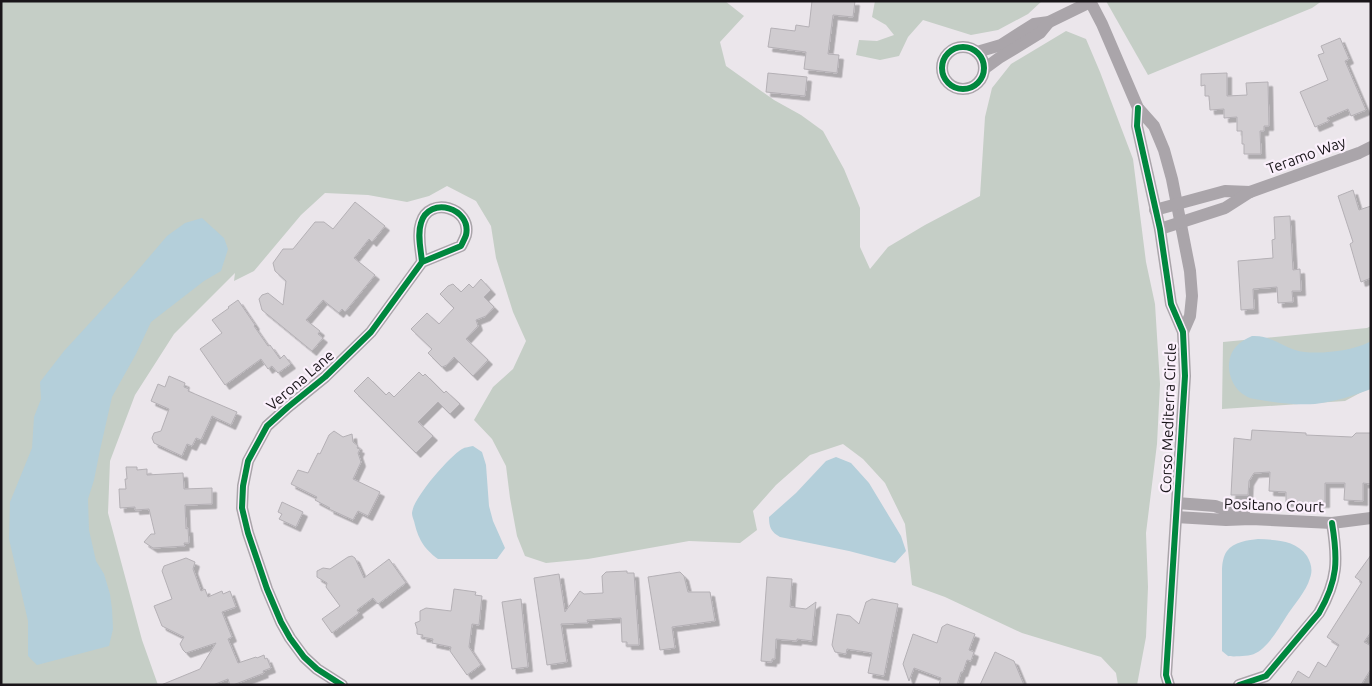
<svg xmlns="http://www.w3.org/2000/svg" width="1372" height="686" font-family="Ubuntu,sans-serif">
<defs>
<filter id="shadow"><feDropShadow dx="4.5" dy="4.5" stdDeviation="0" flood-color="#0004"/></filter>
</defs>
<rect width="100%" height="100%" fill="#ebe6eb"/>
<!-- green -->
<g fill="#c5cec6">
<polygon points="1,1 725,1 744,16 720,42 726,66 774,100 801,115 823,131 844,169 860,208 860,247 870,269 888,247 925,225 980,196 985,117 992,88 1011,64 1066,31 1086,39 1100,72 1133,159 1146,262 1155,304 1160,384 1157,444 1146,533 1148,587 1146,637 1137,685 1118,685 1116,673 1101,657 1022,633 945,597 912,585 905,524 885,483 863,459 843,444 810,455 776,485 753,511 757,530 740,543 689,541 588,559 546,563 525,556 517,536 510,498 506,466 492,439 474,420 493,387 513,369 526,341 513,312 496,258 491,226 476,201 447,186 429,196 407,202 368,195 325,193 301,215 254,271 234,281 235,273 174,334 135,395 110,461 108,513 142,640 158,685 1,685"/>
<polygon points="875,1 1042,1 1028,14 998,30 971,35 923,20 908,37 899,56 880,60 856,55 859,40 877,41 894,35 886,25 872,17"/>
<polygon points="1106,1 1322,1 1312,8 1148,75"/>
<polygon points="1371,326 1371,387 1345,401 1222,409 1223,342 1367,328"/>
</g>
<!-- water -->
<g fill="#b4cfda">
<polygon points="202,218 224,238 228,249 221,271 204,281 151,322 136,354 112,397 100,450 94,480 88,499 89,530 96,561 104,574 110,594 112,609 113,629 109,646 37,665 28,656 28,621 9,539 10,502 32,448 34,417 41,399 40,382 64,351 132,277 167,236 185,223"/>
<path d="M1252,336c17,-1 28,9 43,14 18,6 60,1 76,-9v48c-18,7 -38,13 -56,15 -19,1 -36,-1 -54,-4 -5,-1 -11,-1 -15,-4 -11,-5 -18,-20 -17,-32 1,-15 10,-22 23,-28z"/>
<path d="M473,446l9,6 4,13 3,41 4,15 12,27 -8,11h-59c-15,-11 -20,-21 -24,-38 -1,-3 -2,-5 -2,-8 1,-15 37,-56 50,-64 3,-2 8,-2 11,-3z"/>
<path d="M836,457l15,6 18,20 32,53 5,15 -11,12 -46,-12 -69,-14c-9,-5 -11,-10 -11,-20l27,-24 30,-32z"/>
<path d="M1258,539c18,1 38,1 49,17 4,7 6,14 3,22 -4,14 -16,26 -24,39 -7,11 -19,32 -32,37 -4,2 -22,3 -26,2 -1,-1 -5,-4 -6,-5v-80c0,-6 1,-15 5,-20 6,-9 22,-11 31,-12z"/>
</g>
<!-- building -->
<g fill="#d0ccd0" stroke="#b4b0b5" filter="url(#shadow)">
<polygon points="812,1 855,1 853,17 833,15 828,54 839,55 837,73 804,69 806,52 768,47 771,28 795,31 796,25 809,27"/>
<polygon points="1340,38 1349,59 1345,61 1366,110 1351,116 1348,109 1327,118 1329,121 1315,127 1300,92 1328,80 1318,55 1324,53 1321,46"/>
<polygon points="768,73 807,77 805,96 766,92"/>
<polygon points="1227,73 1227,96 1247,95 1246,83 1268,82 1269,126 1264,126 1264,131 1260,131 1261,154 1244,154 1244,144 1242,144 1242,131 1237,131 1237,117 1224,118 1224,109 1210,110 1209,96 1205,96 1205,85 1201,86 1201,74"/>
<polygon points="1353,190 1359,210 1371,206 1371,278 1361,282 1350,244 1353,242 1338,196"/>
<polygon points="355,202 385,226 372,242 369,239 354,258 375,275 345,312 342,309 339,313 323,300 306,320 320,331 318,334 323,338 312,351 262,310 259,299 262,295 268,293 283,305 286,281 275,271 273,263 283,249 293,249 315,222 324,222 333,229"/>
<polygon points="1290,216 1293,270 1300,269 1301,291 1292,291 1293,302 1278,303 1277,287 1253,289 1254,309 1241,310 1238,261 1273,258 1272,240 1275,239 1274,217"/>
<polygon points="481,279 491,290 484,297 494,307 486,316 476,320 478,326 466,339 488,360 473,376 454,357 447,365 442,367 428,353 432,349 411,329 427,313 439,324 454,308 440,294 448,286 453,284 461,292 469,284 473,288"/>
<polygon points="238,300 255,325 254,326 268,346 270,345 280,359 284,355 291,364 278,373 272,366 268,369 261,359 225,385 200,349 222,333 212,320 229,308 228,307"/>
<polygon points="419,372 423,376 425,374 444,393 446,391 460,404 450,414 438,402 418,422 433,436 416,453 354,391 368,377 386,395 389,392 394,397"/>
<polygon points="169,376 185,383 184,387 189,389 188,391 237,412 231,425 212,416 201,440 196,438 192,446 187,444 182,456 154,443 152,438 154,433 161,431 169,409 151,401 158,384 165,387"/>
<polygon points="1252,430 1306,433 1306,435 1352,437 1356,433 1371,433 1371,484 1363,483 1363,501 1344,500 1345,483 1325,483 1325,503 1286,502 1286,492 1269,491 1270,472 1254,473 1249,481 1248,495 1231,495 1234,438 1251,440"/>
<polygon points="334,431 343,437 352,434 353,442 358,446 357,448 360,449 358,453 361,462 353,479 380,492 368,516 358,511 353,520 329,509 330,508 315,500 317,497 291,484 298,470 308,473 318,453 320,454 329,435"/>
<polygon points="126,467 137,467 137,470 147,469 147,475 183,473 184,489 212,488 212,504 185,505 186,529 188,528 189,543 184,543 185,546 153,548 144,542 151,534 155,534 149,509 135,510 135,507 120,508 119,489 126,489 125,479 127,479"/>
<polygon points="282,502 303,512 296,527 279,519 282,514 278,512"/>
<polygon points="1371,555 1371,632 1364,642 1371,646 1371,669 1361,685 1290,685 1298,671 1309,678 1318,662 1326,667 1339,645 1327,637 1362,582 1355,577"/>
<polygon points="352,556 355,558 364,578 389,559 406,583 378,604 373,598 357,610 359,613 332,633 322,619 340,606 326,587 327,583 317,577 317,571 323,568 330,569 348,557"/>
<polygon points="186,558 195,562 193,569 201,591 205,589 208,597 222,591 223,594 230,591 236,607 222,612 232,637 228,639 238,663 256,657 257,658 264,655 265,659 267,658 271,668 263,671 264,673 233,685 230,685 228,679 213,685 161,685 200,669 216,643 186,653 183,650 180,644 184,637 162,626 154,606 172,599 162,571 164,566"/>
<polygon points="627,571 627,573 634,573 639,645 627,645 627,642 622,642 621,618 587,620 588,623 561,624 567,662 547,665 534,578 559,574 565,612 580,591 584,594 603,593 602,576 606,572"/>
<polygon points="680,572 684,576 688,592 710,592 715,621 672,627 675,648 660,650 648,577"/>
<polygon points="767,577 792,579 790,607 806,609 816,602 812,641 797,639 797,641 776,639 775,659 772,659 772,662 761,661"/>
<polygon points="454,589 476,592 475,595 482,596 479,625 472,624 469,647 481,665 467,675 450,651 451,647 432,643 433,639 422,637 423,635 417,634 417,629 415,623 420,621 420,611 426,608 451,611"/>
<polygon points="521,599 528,667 512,669 502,602"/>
<polygon points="872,599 898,604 884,676 868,673 872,653 847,649 846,654 835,652 832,645 837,614 850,616 859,624 866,602"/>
<polygon points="947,624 975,634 969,650 974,652 971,661 967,660 963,672 961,672 957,685 939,685 941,678 914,668 909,681 903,664 913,634 937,643 942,627"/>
<polygon points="995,652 1014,661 1024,685 980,685"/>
</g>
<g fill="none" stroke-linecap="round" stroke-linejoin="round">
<!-- minor -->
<g stroke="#aaa5aa" stroke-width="12">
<polyline points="1090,1 1102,24 1138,108 1154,126 1164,150 1172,179 1190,271 1192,296 1190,316 1183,332"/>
<circle cx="963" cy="68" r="21"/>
<polyline points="977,52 1001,45 1034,24 1049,22 1090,2"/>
<polyline points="984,69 999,58 1040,33 1049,22"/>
<polyline points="1138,108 1137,126 1160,229 1171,304 1183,332 1185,376 1166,675 1169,685"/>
<polyline points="1155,210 1225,191 1250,192"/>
<polyline points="1160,229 1225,208 1250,192 1359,153 1371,147"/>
<polyline points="1177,503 1215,506 1246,517"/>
<polyline points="1176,517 1226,520 1251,519 1332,523 1371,518"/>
<path d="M342,685l-25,-16 -13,-12 -14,-19 -9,-16 -14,-33 -19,-56 -6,-25 1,-22 5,-25 19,-35 21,-19 37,-30 46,-45 51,-70 39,-16c2,-4 4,-8 5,-11 6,-27 -37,-40 -45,-12 -4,12 0,27 1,39"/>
<path d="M1239,685l27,-9 53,-63c19,-33 19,-53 13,-90"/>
</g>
<defs>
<g id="cycleway">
<circle cx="963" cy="68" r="21"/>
<polyline points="1138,108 1137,126 1160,229 1171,304 1183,332 1185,376 1166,675 1169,685"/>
<path d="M342,685l-25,-16 -13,-12 -14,-19 -9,-16 -14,-33 -19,-56 -6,-25 1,-22 5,-25 19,-35 21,-19 37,-30 46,-45 51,-70 39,-16c2,-4 4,-8 5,-11 6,-27 -37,-40 -45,-12 -4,12 0,27 1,39"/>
<path d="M1239,685l27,-9 53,-63c19,-33 19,-53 13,-90"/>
</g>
</defs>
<!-- cycleway casing -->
<use href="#cycleway" stroke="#fbf0fc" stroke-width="9"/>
<!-- cycleway -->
<use href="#cycleway" stroke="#00873e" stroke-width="6"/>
</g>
<g text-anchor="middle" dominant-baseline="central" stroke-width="4.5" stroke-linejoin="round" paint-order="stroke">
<!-- street labels -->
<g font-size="15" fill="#191519" stroke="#fbf0fc">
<text transform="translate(1306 155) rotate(-20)">Teramo Way</text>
<text transform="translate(300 380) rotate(-41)">Verona Lane</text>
<text transform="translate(1168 418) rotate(-88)">Corso Mediterra Circle</text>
<text transform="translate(1274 505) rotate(2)">Positano Court</text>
</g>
</g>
<!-- border -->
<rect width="1372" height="686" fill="none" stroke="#191519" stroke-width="5"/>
</svg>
